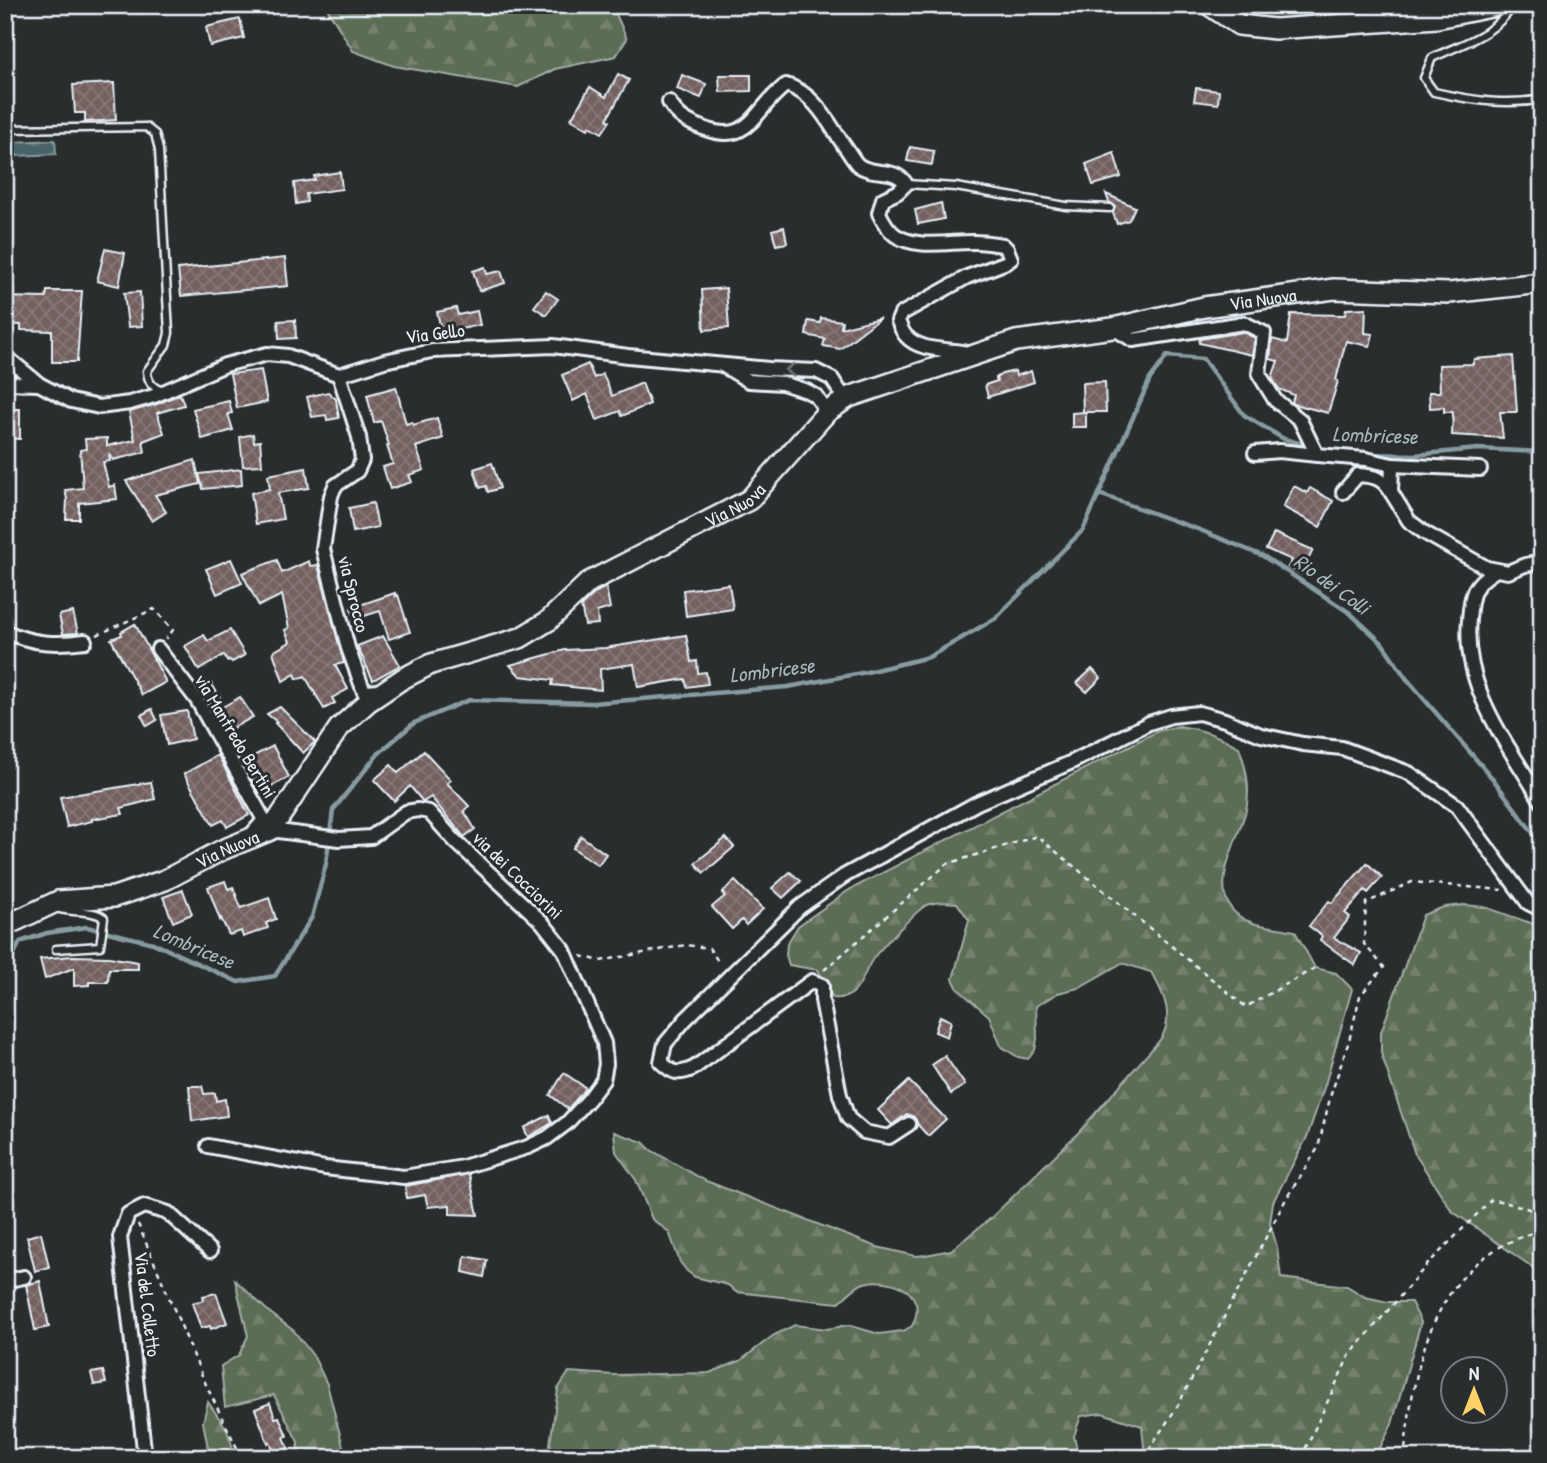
<svg xmlns="http://www.w3.org/2000/svg" width="1547" height="1463" font-family="'Patrick Hand',sans-serif">
<defs>
<pattern id="forest-firs" width="22" height="20" patternUnits="userSpaceOnUse" patternTransform="scale(1.75)"><rect width="22" height="20" fill="#5c6c55"/><path d="M5 1l3.5 6h-7zM16 11l3.5 6h-7z" fill="#73816e"/></pattern>
<pattern id="water-ripples" width="26" height="14" patternUnits="userSpaceOnUse" patternTransform="scale(1.75)"><rect width="26" height="14" fill="#466467"/><path d="M2 4q2-2 4 0t4 0M15 11q2-2 4 0t4 0" fill="none" stroke="#617b7e"/></pattern>
<pattern id="building-cross-hatch" width="8" height="8" patternUnits="userSpaceOnUse" patternTransform="scale(1.75)"><rect width="8" height="8" fill="#73605f"/><path d="M0 0l8 8M0 8l8-8" fill="none" stroke="#877777"/></pattern>
</defs>
<rect width="100%" height="100%" fill="#2a2d2e"/>
<filter id="ink" filterUnits="userSpaceOnUse"><feTurbulence type="fractalNoise" baseFrequency=".0143" numOctaves="2"/><feDisplacementMap in="SourceGraphic" scale="14" xChannelSelector="R" yChannelSelector="G"/><feConvolveMatrix kernelMatrix="1 2 1 2 8 2 1 2 1" color-interpolation-filters="sRGB"/></filter>
<g filter="url(#ink)">
<!-- forest -->
<g fill="url(#forest-firs)" stroke="#a2aea6" stroke-width="2">
<polygon points="325,5 612,5 627,39 616,56 555,69 518,87 394,66 353,51"/>
<path d="M1179,726c23,3 40,9 60,21 7,20 12,41 7,63 -9,35 -48,94 7,113 13,4 29,5 42,8l20,37 21,5 16,16 -27,96 -18,52 -34,65 -3,21 7,24 4,31 66,8 18,11 23,5h23l10,20 -29,102 -17,34h-230l-3,-32 -40,-13 -21,3 -7,20 5,22h-531l10,-69 11,-17 45,3 95,-2 31,-12 34,-26 21,-10 32,4 21,-4 31,9 24,-3 9,-5c3,-6 6,-15 4,-22 -6,-20 -34,-26 -52,-21 -9,3 -18,14 -26,20l-102,-11 -8,-7 -33,-8 -8,-6 -7,-9 -11,-30 -17,-13 -16,-39 -20,-28 -2,-20 29,10 8,8 55,31 171,66 39,9 10,-1 25,-5 40,-32 87,-85 82,-93c15,-22 4,-47 -9,-68l-29,-9 -44,25 -20,5 -22,13 1,33 -2,11 -7,9 -10,-2 -17,-11 -12,-30 -31,-27 -5,-10 16,-59 -12,-17c-9,-1 -24,-2 -32,3 -10,6 -42,40 -50,50 -14,17 -13,45 -42,42l-15,-28 -29,-5 -3,-10 1,-11 11,-18 51,-36 309,-159z"/>
<polygon points="1464,905 1485,907 1542,927 1542,1274 1452,1211 1415,1154 1381,1053 1381,1032 1423,915 1444,907"/>
<polygon points="235,1280 269,1312 294,1331 314,1357 327,1384 346,1458 298,1458 298,1442 274,1395 225,1407 221,1366 239,1355 248,1336"/>
<polygon points="208,1402 226,1428 233,1448 243,1458 210,1458 203,1422"/>
</g>
<!-- water -->
<polygon fill="url(#water-ripples)" stroke="#879ca1" stroke-width="2" points="55,140 56,154 16,156 15,142"/>
<g fill="none" stroke-linecap="round" stroke-linejoin="round">
<!-- stream -->
<g stroke="#879ca1" stroke-width="4.5">
<polyline points="1368,454 1414,455 1478,449 1542,452"/>
<polyline points="1099,494 1200,530 1263,556 1350,613 1382,643 1406,678 1493,779 1542,845"/>
<polyline points="5,972 20,942 47,933 87,927 153,943 238,982 275,976 312,917 326,864 333,810 378,754 414,723 469,700 593,703 788,687 867,672 929,657 996,618 1083,530 1150,379 1167,356 1203,359 1244,415 1284,439 1328,451"/>
</g>
</g>
<!-- building -->
<g fill="url(#building-cross-hatch)" stroke="#e8f1f8" stroke-width="2">
<polygon points="240,19 244,38 210,46 206,27"/>
<polygon points="618,74 629,80 607,119 610,121 602,133 590,126 588,129 571,119 590,87 606,97"/>
<polygon points="682,75 706,84 701,98 677,89"/>
<polygon points="719,75 751,75 751,91 720,92"/>
<polygon points="114,83 116,120 85,122 85,113 75,113 73,85"/>
<polygon points="1196,88 1219,91 1218,104 1194,101"/>
<polygon points="910,147 934,151 932,165 907,161"/>
<polygon points="1114,153 1121,177 1093,185 1086,164"/>
<polygon points="340,172 342,189 306,194 307,202 296,204 294,183 315,180 314,176"/>
<polygon points="1106,194 1135,207 1129,220 1117,224 1113,213 1115,206 1109,202"/>
<polygon points="941,203 944,219 918,224 915,210"/>
<polygon points="784,227 787,243 776,245 772,230"/>
<polygon points="105,249 125,253 119,286 97,281"/>
<polygon points="285,258 288,286 181,296 178,269"/>
<polygon points="485,267 487,274 501,271 505,283 479,291 473,271"/>
<polygon points="726,288 729,328 704,330 702,290"/>
<polygon points="47,291 82,291 77,362 52,362 52,331 21,330 21,325 5,324 5,297 46,298"/>
<polygon points="546,291 558,299 546,315 534,307"/>
<polygon points="140,292 142,326 128,327 124,293"/>
<polygon points="456,308 458,315 477,311 480,325 442,333 437,312"/>
<polygon points="1366,308 1365,333 1373,334 1370,346 1346,341 1336,380 1338,381 1328,413 1294,404 1292,402 1294,395 1279,389 1272,378 1278,361 1270,359 1272,339 1287,343 1291,314 1345,315 1346,309"/>
<polygon points="821,318 842,321 841,328 880,318 840,349 823,346 825,339 806,335 808,321 820,323"/>
<polygon points="295,320 296,338 279,339 278,321"/>
<polygon points="1243,332 1255,338 1252,355 1199,343 1200,339"/>
<polygon points="1513,356 1517,412 1500,412 1503,438 1452,435 1453,412 1444,412 1444,407 1430,408 1429,392 1440,392 1439,365 1473,364 1474,359"/>
<polygon points="588,364 594,378 603,374 612,396 642,383 650,404 622,416 620,411 597,420 587,394 573,401 562,375"/>
<polygon points="261,370 267,402 237,408 230,374"/>
<polygon points="1015,371 1016,376 1031,371 1034,382 988,397 985,385 997,381 996,378 1002,374"/>
<polygon points="1105,382 1106,412 1083,412 1082,383"/>
<polygon points="396,387 406,424 412,422 413,425 437,418 443,438 416,447 424,470 409,475 412,482 390,489 383,467 393,464 387,446 389,445 381,421 374,423 367,395"/>
<polygon points="328,392 336,399 339,418 327,420 326,415 312,417 307,397"/>
<polygon points="180,394 184,405 157,413 164,433 143,441 145,452 113,460 109,454 110,461 103,462 109,487 115,485 117,499 79,503 79,519 66,519 67,499 65,490 83,488 80,450 86,449 85,439 107,438 107,446 135,440 129,412 157,404"/>
<polygon points="229,401 232,413 228,414 233,430 202,439 193,409"/>
<polygon points="5,409 20,409 20,439 5,438"/>
<polygon points="1086,412 1086,427 1072,427 1072,413"/>
<polygon points="253,434 254,442 260,441 262,465 243,466 240,437"/>
<polygon points="195,460 200,484 155,495 166,512 152,521 126,481"/>
<polygon points="492,463 500,488 488,492 486,486 480,488 474,469"/>
<polygon points="306,468 309,488 278,493 283,519 256,524 251,493 270,489 268,475"/>
<polygon points="241,469 242,485 203,489 199,474"/>
<polygon points="1294,486 1307,493 1310,488 1333,501 1320,527 1283,507"/>
<polygon points="373,503 378,527 353,532 349,508"/>
<polygon points="1274,533 1313,550 1301,574 1288,567 1292,560 1266,549"/>
<polygon points="231,559 242,583 217,594 206,569"/>
<polygon points="277,560 282,573 309,561 310,566 318,565 344,663 335,665 348,689 332,698 335,703 324,709 305,676 297,679 295,674 283,681 273,652 290,642 285,630 289,628 282,595 259,606 242,573"/>
<polygon points="729,584 733,609 686,616 683,590"/>
<polygon points="606,587 610,608 597,612 598,624 585,625 581,606 596,592"/>
<polygon points="395,593 395,596 398,595 410,632 389,639 380,611 355,619 351,608"/>
<polygon points="73,612 78,633 63,634 59,615"/>
<polygon points="135,624 166,682 142,695 111,639 122,635 121,632"/>
<polygon points="230,630 245,655 232,662 230,660 227,661 224,655 199,670 185,646 204,635 208,641"/>
<polygon points="686,635 691,662 697,661 698,673 706,672 708,684 687,687 685,679 638,687 634,664 600,669 601,690 552,685 553,680 520,676 510,665 565,650 605,648"/>
<polygon points="383,636 400,665 373,680 357,646"/>
<polygon points="1092,669 1101,678 1087,692 1077,683"/>
<polygon points="211,683 220,697 209,704 200,689"/>
<polygon points="240,697 253,717 231,729 219,709"/>
<polygon points="280,707 315,742 303,753 275,723 277,722 267,714"/>
<polygon points="152,709 157,720 147,726 141,715"/>
<polygon points="187,711 193,739 167,745 161,715"/>
<polygon points="273,746 289,777 259,793 242,762"/>
<polygon points="424,751 451,780 447,783 469,806 464,811 475,829 464,837 431,797 423,802 410,786 394,801 374,780 391,765 398,773"/>
<polygon points="218,755 249,815 227,827 223,820 213,825 184,774"/>
<polygon points="151,782 155,799 121,808 123,814 92,819 92,821 67,827 60,797"/>
<polygon points="581,836 606,854 598,865 573,848"/>
<polygon points="726,838 734,847 704,873 695,863"/>
<polygon points="1367,863 1382,877 1368,893 1365,890 1345,913 1350,917 1334,938 1361,953 1355,965 1320,940 1322,936 1309,926 1329,901 1332,903"/>
<polygon points="790,872 801,881 783,898 772,888"/>
<polygon points="225,881 228,889 233,887 241,908 269,898 276,919 266,923 268,928 243,937 241,931 229,935 221,918 220,920 208,887"/>
<polygon points="735,881 763,909 746,925 742,920 732,929 712,907 725,896 722,893"/>
<polygon points="183,890 192,914 173,922 163,897"/>
<polygon points="72,956 109,957 138,962 138,969 109,969 108,982 89,982 89,985 74,986 74,968 45,979 40,959"/>
<polygon points="940,1016 951,1021 947,1037 935,1032"/>
<polygon points="945,1056 965,1085 951,1094 932,1065"/>
<polygon points="564,1073 586,1088 568,1109 550,1095"/>
<polygon points="909,1081 946,1119 928,1136 918,1125 914,1117 907,1114 892,1125 878,1110"/>
<polygon points="189,1086 202,1086 204,1094 215,1093 216,1101 225,1099 227,1116 192,1121"/>
<polygon points="549,1115 552,1123 528,1137 524,1128"/>
<polygon points="469,1174 478,1215 450,1214 450,1205 428,1207 425,1195 407,1198 405,1186"/>
<polygon points="41,1233 49,1267 35,1271 27,1237"/>
<polygon points="465,1256 487,1260 484,1277 463,1272"/>
<polygon points="40,1281 49,1327 35,1330 26,1285"/>
<polygon points="216,1293 227,1323 211,1329 210,1326 201,1328 192,1303 204,1300 203,1296"/>
<polygon points="103,1371 106,1383 94,1385 91,1373"/>
<polygon points="270,1403 275,1418 279,1417 287,1436 284,1437 292,1458 276,1458 270,1442 268,1443 255,1409"/>
</g>
<g fill="none" stroke-linecap="round" stroke-linejoin="round">
<defs>
<g id="lane">
<path d="M1514,5c-24,33 -47,36 -82,53l-8,20 10,14c36,8 72,14 108,7"/>
<path d="M5,129l141,-2 9,7 4,16 10,183 -3,12 -19,26c1,11 5,16 15,20"/>
<polyline points="1538,143 1542,143"/>
<polyline points="906,184 956,187 1066,206 1110,208"/>
<path d="M53,907c16,7 38,1 51,11l-4,28 -44,3"/>
</g>
<g id="street">
<path d="M669,102c9,15 18,20 34,26 48,19 51,-20 83,-43 29,8 43,39 59,62 4,5 8,13 13,18 16,12 37,1 48,19l-8,8 -15,7 -4,14c4,8 8,16 16,22 22,15 56,6 81,7 9,0 18,2 27,3l4,4 4,10 -4,3 -40,15 -66,37 -3,7c2,5 5,12 8,15 15,17 46,12 66,18"/>
<polyline points="1113,328 1133,340 1244,323 1264,333 1259,374 1275,400 1300,420 1317,455 1366,459 1392,465 1391,492 1409,521 1425,533 1487,568 1508,572 1525,565 1542,562"/>
<polyline points="5,356 39,384 71,401 99,407 130,403 154,396 225,365 267,354 288,356 339,375 384,361 432,351 553,346 628,356 769,369 816,371 832,379 845,399"/>
<polyline points="724,366 749,381 782,383 807,391 816,396 827,412"/>
<polyline points="339,375 359,437 362,460 357,471 335,486 331,496 323,549 348,648 364,692 381,691"/>
<polyline points="5,383 38,384"/>
<polyline points="1255,453 1279,451 1317,455"/>
<polyline points="1392,465 1480,469"/>
<path d="M1343,492l15,-17c16,1 25,3 33,17"/>
<path d="M1496,570c-23,14 -25,23 -27,49 -7,70 39,125 73,183"/>
<path d="M5,631c26,13 52,14 80,10"/>
<polyline points="158,649 197,700 264,820 252,834"/>
<path d="M909,1124l-20,13 -25,-5 -16,-14 -8,-23 -18,-95v-15l-10,-4 -118,87c-15,7 -21,6 -33,-6l4,-18 20,-24 115,-113 44,-31 133,-73 95,-41 77,-39 22,-7 28,-3 26,7 36,15 42,9 39,4 67,25 48,33 71,97 14,7"/>
<polyline points="208,1146 325,1168 404,1177 463,1167 528,1147 547,1138 567,1123 589,1099 603,1080 606,1064 604,1043 564,950 542,922 455,841 429,812 418,810 406,812 371,837 339,839 271,830"/>
<polyline points="5,1281 24,1277"/>
<polyline points="145,1458 120,1237 128,1214 144,1206 168,1213 210,1251"/>
</g>
<g id="secondary">
<polyline points="1209,5 1239,25 1275,29 1437,18 1501,5"/>
<path id="s1" d="M5,926l53,-25 56,-4 51,-17 57,-30 49,-20 68,-102 29,-26 34,-23 29,-15 89,-26 28,-17 41,-39 160,-82 78,-88 22,-15 167,-56 97,-13 91,-21 130,-18 115,4 93,-10"/>
</g>
</defs>
<!-- lane casing -->
<use href="#lane" stroke="#e8f1f8" stroke-width="11"/>
<!-- street casing -->
<use href="#street" stroke="#e8f1f8" stroke-width="18"/>
<!-- secondary casing -->
<use href="#secondary" stroke="#e8f1f8" stroke-width="24"/>
<!-- path -->
<g stroke="#e8f1f8" stroke-width="2.5" stroke-dasharray="5 5" stroke-linecap="butt">
<polyline points="97,635 154,609 173,630 166,639"/>
<polyline points="581,956 600,961 686,945 709,948 720,964"/>
<polyline points="824,970 947,864 1037,836 1246,1007 1315,968"/>
<polyline points="138,1224 207,1387 242,1458"/>
<polyline points="1143,1458 1177,1407 1286,1199 1318,1148 1331,1094 1349,1041 1360,996 1384,967 1364,944 1366,903 1412,882 1502,890"/>
<polyline points="1301,1458 1349,1356 1426,1266 1492,1199 1529,1209 1542,1219"/>
<path d="M1404,1458c10,-97 29,-199 138,-228"/>
</g>
<!-- lane -->
<use href="#lane" stroke="#2a2d2e" stroke-width="6"/>
<!-- street -->
<use href="#street" stroke="#2a2d2e" stroke-width="12"/>
<!-- secondary -->
<use href="#secondary" stroke="#2a2d2e" stroke-width="19"/>
</g>
<!-- one-way arrows -->
<defs><path id="oneway-chevron" d="M-2-3.5L2.5 0L-2 3.5" fill="none" stroke-width="1.6" stroke-linecap="round" stroke-linejoin="round" transform="scale(1.75)"/></defs>
<use stroke="#6c7275" href="#oneway-chevron" transform="translate(790 370) rotate(-178)"/>
</g>
<g text-anchor="middle" dominant-baseline="central" stroke-width="6" stroke-linejoin="round" paint-order="stroke">
<!-- street labels -->
<g font-size="19" fill="#e8f1f8" stroke="#2a2d2e">
<text stroke="none"><textPath href="#s1" startOffset="1454">Via Nuova</textPath></text>
<text transform="translate(435 333) rotate(-7)">Via Gello</text>
<text stroke="none"><textPath href="#s1" startOffset="868">Via Nuova</textPath></text>
<text transform="translate(354 594) rotate(76)">via Sprocco</text>
<text transform="translate(236 736) rotate(59)">via Manfredo Bertini</text>
<text stroke="none"><textPath href="#s1" startOffset="238">Via Nuova</textPath></text>
<text transform="translate(518 875) rotate(44)">via dei Cocciorini</text>
<text transform="translate(148 1304) rotate(83)">Via del Colletto</text>
</g>
<!-- water labels -->
<g font-size="21" font-style="italic" fill="#a7b9be" stroke="#2a2d2e">
<text transform="translate(1375 435) rotate(2)">Lombricese</text>
<text transform="translate(1332 584) rotate(36)">Rio dei Colli</text>
<text transform="translate(772 670) rotate(-7)">Lombricese</text>
<text transform="translate(194 946) rotate(23)">Lombricese</text>
</g>
</g>
<!-- margin -->
<rect width="1547" height="1463" fill="none" stroke="#2a2d2e" stroke-width="28"/>
<rect x="14" y="14" width="1519" height="1435" fill="none" stroke="#e8f1f8" stroke-width="2.5" filter="url(#ink)"/>
<!-- north arrow -->
<g transform="translate(1474 1390)"><circle r="33" fill="#2a2d2e" stroke="#767b7f" stroke-width="2"/>
<path d="M0-5L12 26L0 18L-12 26Z" fill="#ffd166"/>
<text y="-10" font-size="19" font-weight="bold" text-anchor="middle" fill="#e8f1f8">N</text>
</g>
</svg>
